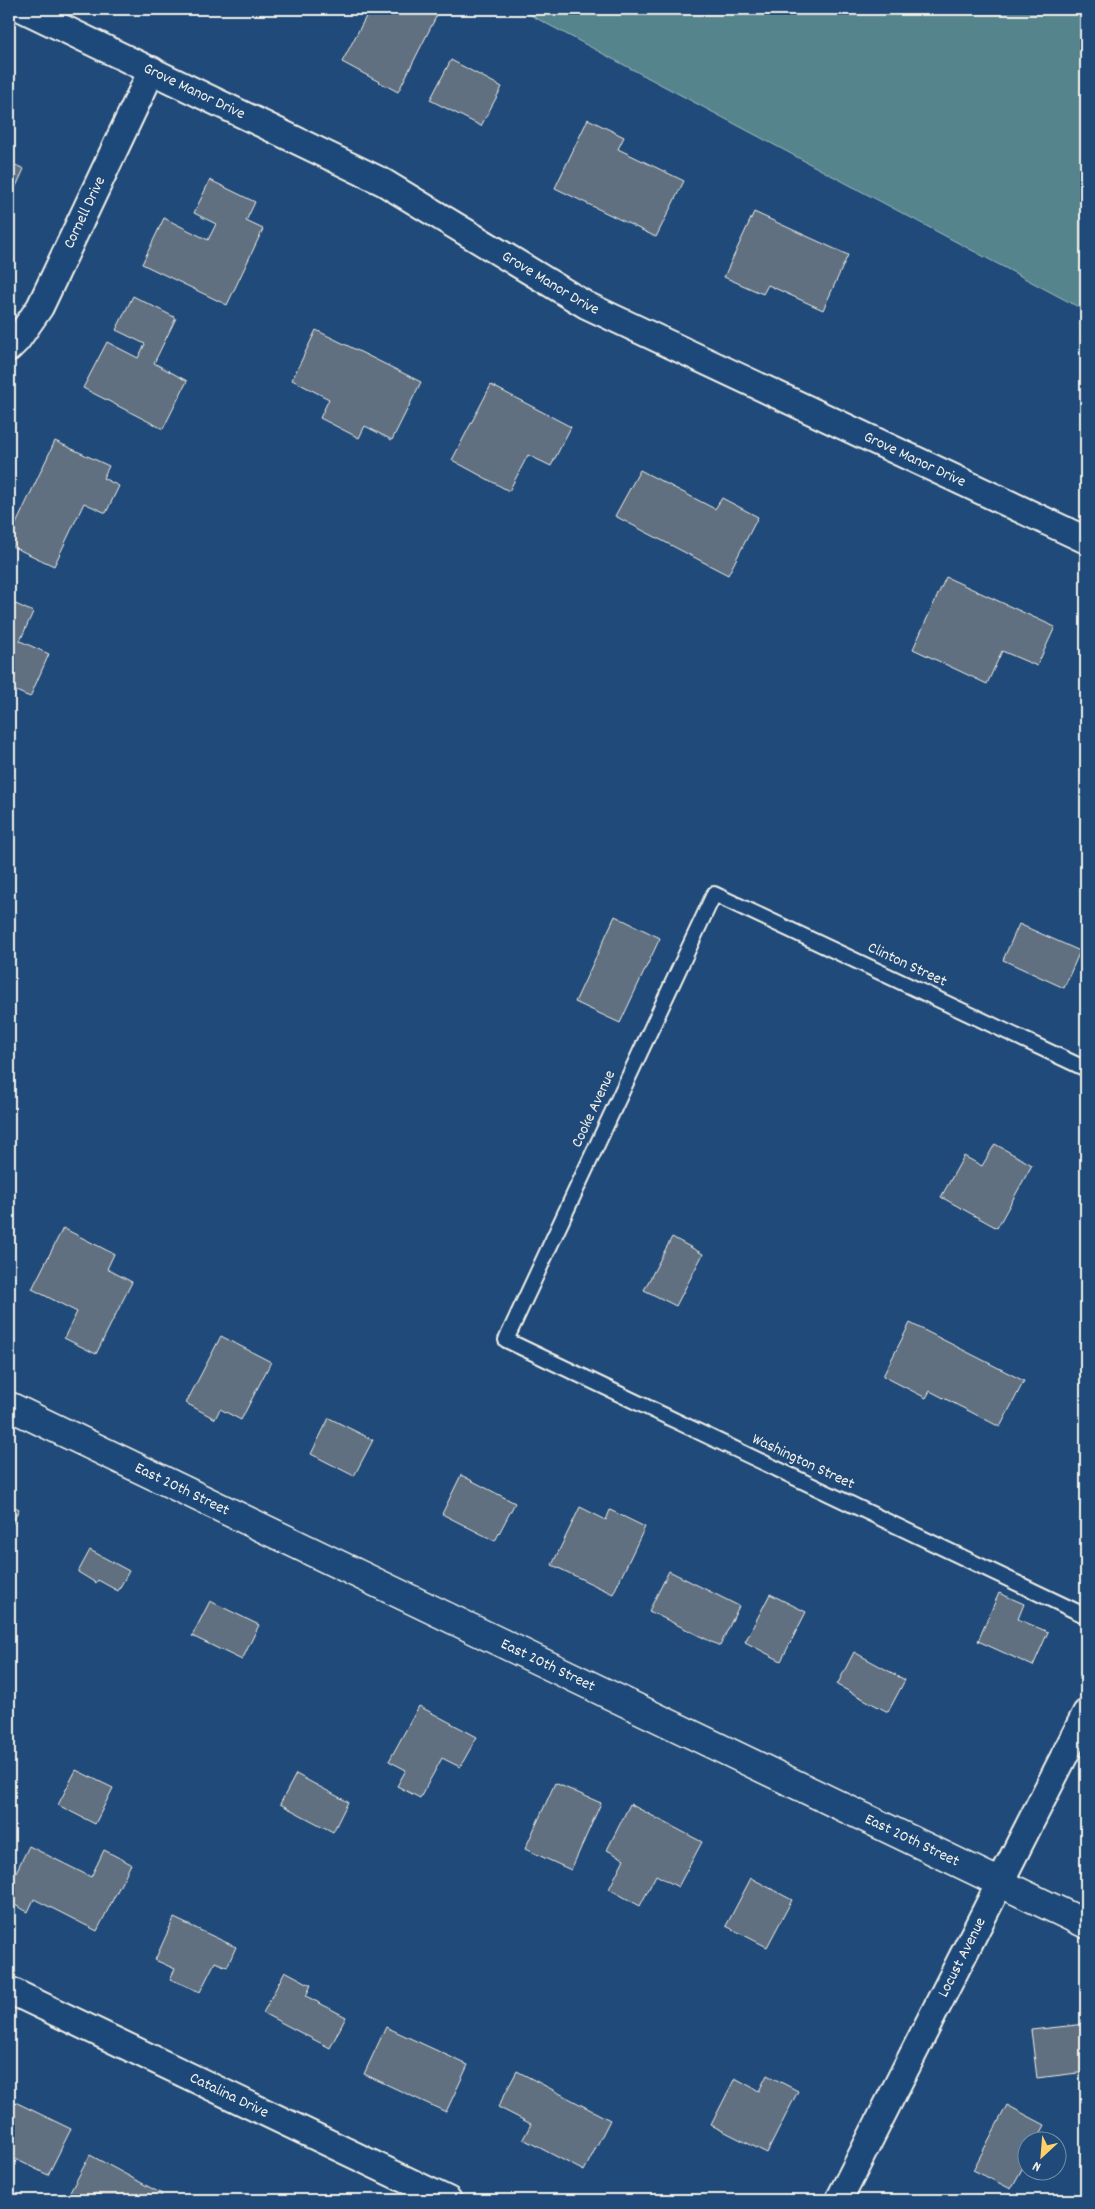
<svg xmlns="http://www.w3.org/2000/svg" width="1095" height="2209" font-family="Dekko,sans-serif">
<rect width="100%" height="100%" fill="#1f4a7a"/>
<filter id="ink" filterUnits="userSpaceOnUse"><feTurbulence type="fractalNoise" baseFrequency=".02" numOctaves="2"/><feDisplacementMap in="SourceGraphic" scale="10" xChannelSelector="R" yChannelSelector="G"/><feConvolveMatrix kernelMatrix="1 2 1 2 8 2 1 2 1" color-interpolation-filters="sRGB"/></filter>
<g filter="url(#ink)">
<!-- green -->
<polygon fill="#56848d" stroke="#a5baba" points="519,9 1086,9 1086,311"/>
<!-- building -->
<g fill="#617081" stroke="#f4f1e8">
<polygon points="370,9 431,9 438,13 398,92 342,62"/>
<polygon points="451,60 502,87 481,126 430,100"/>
<polygon points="588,119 624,137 618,149 684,181 656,237 555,188"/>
<polygon points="9,162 24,169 9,202"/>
<polygon points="210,180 255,202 246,221 263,229 227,305 142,264 164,218 208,240 216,224 194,213"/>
<polygon points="754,212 848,255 823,310 768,285 763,294 724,277"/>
<polygon points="133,296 176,318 154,363 187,381 163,429 83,388 107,342 138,358 145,344 116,330"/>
<polygon points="316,330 421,382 392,440 365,426 359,438 320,418 329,399 292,380"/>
<polygon points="491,385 571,427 551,466 528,455 509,491 452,460"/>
<polygon points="55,441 109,466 103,478 119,486 106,513 84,503 54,566 9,545 9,539"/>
<polygon points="640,470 715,509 722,498 758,517 728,575 615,516"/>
<polygon points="946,577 1055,627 1037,666 1002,651 987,684 913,649"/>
<polygon points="9,601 33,612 20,641 49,654 30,697 9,688"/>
<polygon points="615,916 660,938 620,1023 575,1002"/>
<polygon points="1019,924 1080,951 1064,988 1003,960"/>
<polygon points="995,1144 1032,1165 997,1228 941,1197 964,1156 982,1166"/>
<polygon points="63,1228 114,1254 107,1269 132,1282 96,1354 64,1338 77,1312 32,1289"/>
<polygon points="672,1237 703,1254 676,1306 644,1290"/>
<polygon points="910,1323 1024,1381 1000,1427 930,1391 926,1398 883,1376"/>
<polygon points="221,1336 271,1362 241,1420 220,1409 215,1419 186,1403"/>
<polygon points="329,1418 373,1440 354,1476 311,1454"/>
<polygon points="461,1475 515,1503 495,1541 442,1514"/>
<polygon points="9,1504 19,1509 9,1531"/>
<polygon points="580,1507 606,1520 610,1510 645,1527 613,1594 552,1565"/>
<polygon points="90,1550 129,1571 118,1591 98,1580 96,1583 78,1572"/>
<polygon points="669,1571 739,1606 720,1646 649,1611"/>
<polygon points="999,1593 1024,1604 1018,1619 1048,1632 1033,1666 978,1641"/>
<polygon points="770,1594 806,1612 781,1661 745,1642"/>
<polygon points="210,1601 259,1625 242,1660 192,1636"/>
<polygon points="854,1652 905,1680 888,1712 837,1685"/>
<polygon points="419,1706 477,1737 460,1767 442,1758 420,1798 397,1786 406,1770 389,1761"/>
<polygon points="76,1770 113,1788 95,1824 58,1805"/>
<polygon points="296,1774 348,1802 333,1832 280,1804"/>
<polygon points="555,1783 601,1803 571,1870 525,1849"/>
<polygon points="630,1804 702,1842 678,1887 656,1875 640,1906 609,1889 624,1859 607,1850"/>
<polygon points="29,1846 91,1877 104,1850 131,1864 97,1931 34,1899 28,1912 9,1902 9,1886"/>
<polygon points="751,1878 792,1900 767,1947 726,1926"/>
<polygon points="174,1918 236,1947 227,1967 215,1962 200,1992 170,1979 175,1969 155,1960"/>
<polygon points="285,1971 311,1985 306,1996 346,2017 330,2048 263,2013"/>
<polygon points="1086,2024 1086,2072 1037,2078 1031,2030"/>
<polygon points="386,2027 468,2065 446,2112 364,2074"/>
<polygon points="517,2071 610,2120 584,2171 523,2139 531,2124 498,2107"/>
<polygon points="767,2075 798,2091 767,2153 711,2125 735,2078 759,2091"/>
<polygon points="9,2099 71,2129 48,2175 9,2156"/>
<polygon points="1007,2105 1045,2125 1036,2142 1028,2142 1028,2158 1011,2189 973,2170"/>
<polygon points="90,2155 162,2194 159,2200 109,2200 95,2193 92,2200 77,2200 68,2196"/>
</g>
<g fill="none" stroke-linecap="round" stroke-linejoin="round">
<defs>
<polyline id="lane" points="1086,1069 714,894 506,1340 1086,1616"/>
<g id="street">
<path id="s1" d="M23,9l360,173 203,123 500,235"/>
<path id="s2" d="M9,348l8,-8 23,-33 112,-237"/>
<path id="s3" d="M9,1990l439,210"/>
<path id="s4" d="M839,2200l247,-487"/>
</g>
<g id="secondary">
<path id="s5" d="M9,1406l1077,518"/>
</g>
</defs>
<!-- lane casing -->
<use href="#lane" stroke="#f4f1e8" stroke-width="18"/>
<!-- street casing -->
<use href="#street" stroke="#f4f1e8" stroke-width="30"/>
<!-- secondary casing -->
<use href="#secondary" stroke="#f4f1e8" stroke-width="31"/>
<!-- lane -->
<use href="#lane" stroke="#1f4a7a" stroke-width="14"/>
<!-- street -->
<use href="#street" stroke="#1f4a7a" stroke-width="26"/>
<!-- secondary -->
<use href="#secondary" stroke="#1f4a7a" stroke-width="28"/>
</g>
</g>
<g text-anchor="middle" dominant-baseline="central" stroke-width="4" stroke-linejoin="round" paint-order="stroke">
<!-- street labels -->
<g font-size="16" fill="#f4f1e8" stroke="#1f4a7a">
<text stroke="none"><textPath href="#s1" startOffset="190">Grove Manor Drive</textPath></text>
<text stroke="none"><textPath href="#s2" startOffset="156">Cornell Drive</textPath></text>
<text stroke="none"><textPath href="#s1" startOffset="595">Grove Manor Drive</textPath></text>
<text stroke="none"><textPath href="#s1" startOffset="1000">Grove Manor Drive</textPath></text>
<text transform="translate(907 965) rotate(25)">Clinton Street</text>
<text transform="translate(594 1109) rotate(-65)">Cooke Avenue</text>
<text transform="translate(803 1462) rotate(25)">Washington Street</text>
<text stroke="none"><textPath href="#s5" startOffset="192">East 20th Street</textPath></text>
<text stroke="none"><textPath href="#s5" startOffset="598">East 20th Street</textPath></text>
<text stroke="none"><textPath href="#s5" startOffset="1002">East 20th Street</textPath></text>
<text stroke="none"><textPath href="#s4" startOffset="272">Locust Avenue</textPath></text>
<text stroke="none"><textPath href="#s3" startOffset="244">Catalina Drive</textPath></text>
</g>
</g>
<!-- margin -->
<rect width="1095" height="2209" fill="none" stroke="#1f4a7a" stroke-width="30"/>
<rect x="15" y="15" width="1065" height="2179" fill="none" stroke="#f4f1e8" stroke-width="2" filter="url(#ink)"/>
<!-- north arrow -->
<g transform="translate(1042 2156) rotate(206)"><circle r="24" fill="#1f4a7a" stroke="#748da6"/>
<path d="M0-4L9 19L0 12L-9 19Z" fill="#ffd166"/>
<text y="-8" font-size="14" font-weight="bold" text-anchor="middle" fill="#f4f1e8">N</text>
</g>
</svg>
